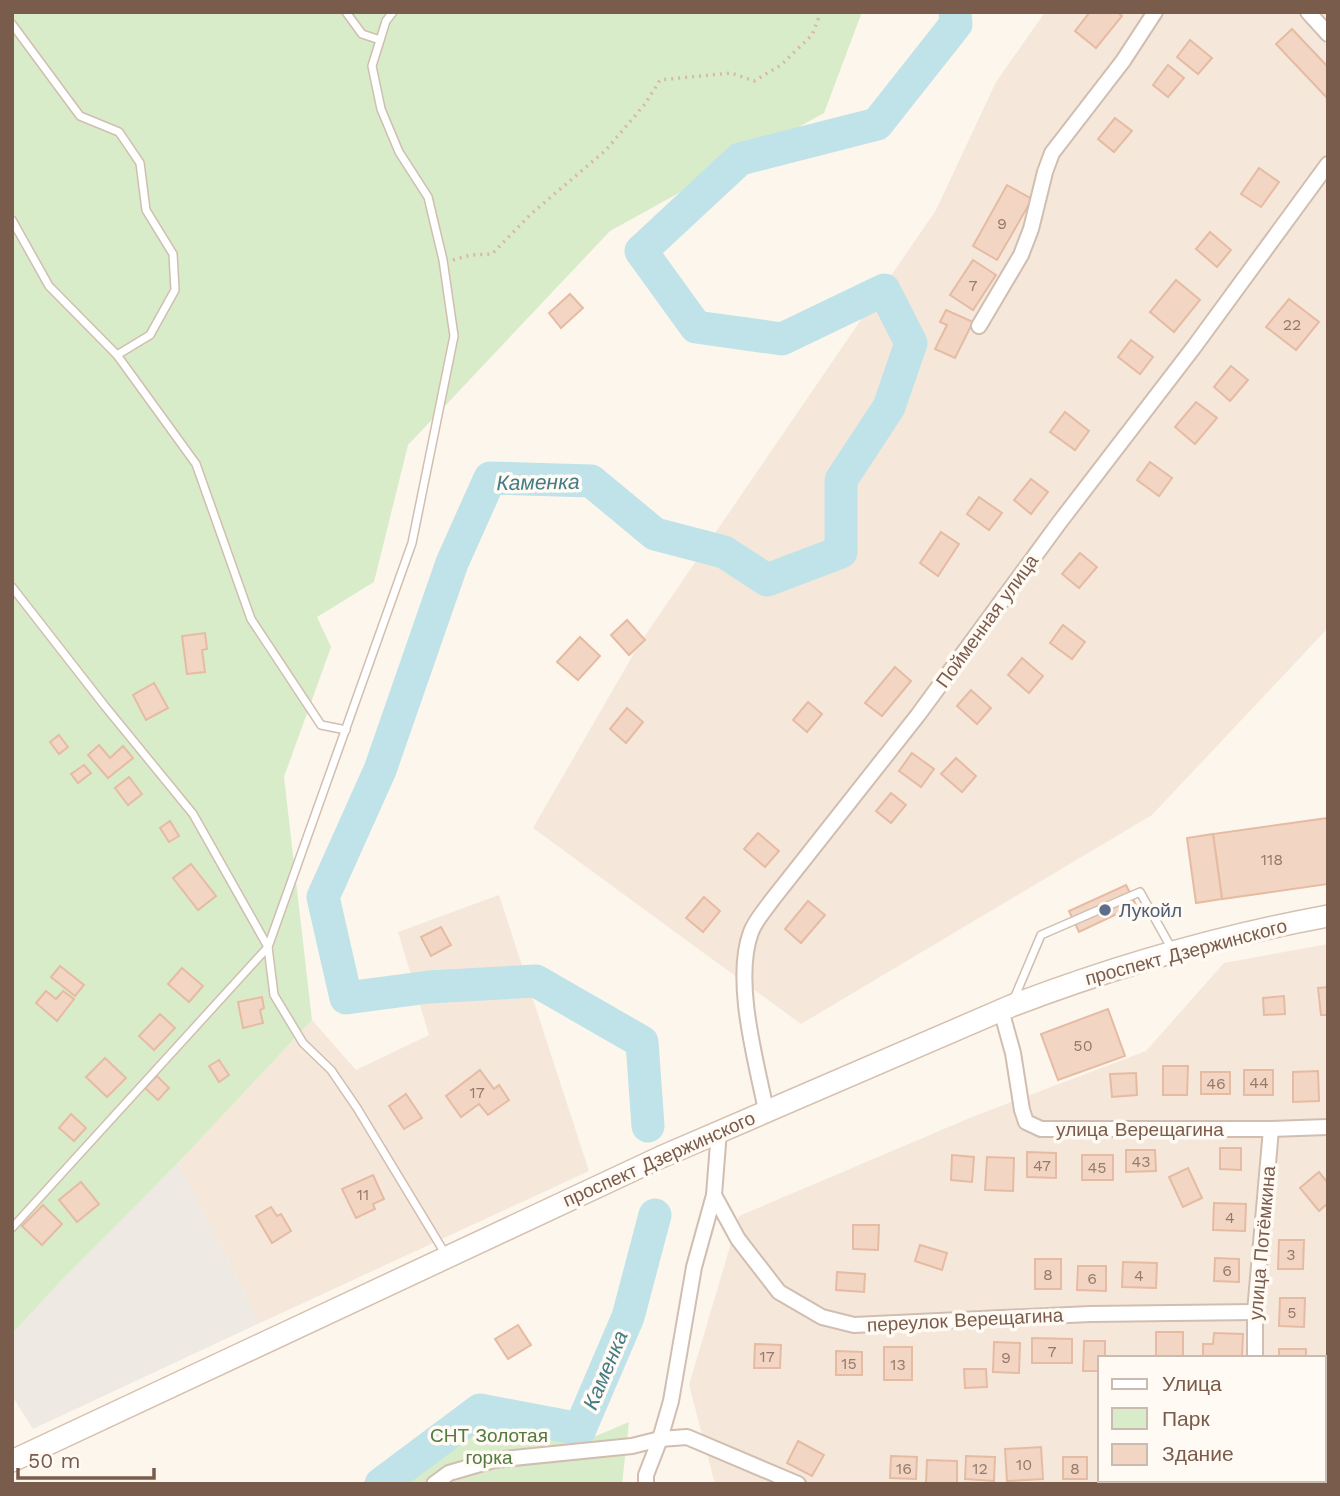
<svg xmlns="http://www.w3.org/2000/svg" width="1340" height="1496" font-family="'Work Sans',sans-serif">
<rect width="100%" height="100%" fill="#fdf6ec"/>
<!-- residential -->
<g fill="#f5e8da" fill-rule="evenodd">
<polygon points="1045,12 1328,12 1328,628 1152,815 801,1024 533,828 640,643 936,210 996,82"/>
<polygon points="499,895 589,1171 260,1323 178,1163 312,1020 356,1070 429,1035 398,932"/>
<path d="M1328,944v540h-613l-26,-99 50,-169 233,-99 174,-66 78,-88zM1100,1358h224v122h-224z"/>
</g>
<!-- industrial -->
<polygon fill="#efe9e4" points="178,1163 260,1323 33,1429 12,1396 12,1334 61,1281"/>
<!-- green -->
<g fill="#d8ecc9">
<polygon points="12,12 862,12 824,113 610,231 408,445 374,582 317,617 331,647 284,777 312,1020 178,1163 61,1281 12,1334"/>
<polygon points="483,1405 596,1436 629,1422 622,1484 360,1484"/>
</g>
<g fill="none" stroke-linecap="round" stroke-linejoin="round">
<!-- river -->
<g stroke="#bfe3e8" stroke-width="33">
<polyline points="648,1126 642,1042 536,981 429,987 346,998 323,897 380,770 452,563 490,478 591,481 655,534 724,552 767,580 841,552 841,480 889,407 911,343 884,290 782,339 696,327 641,251 740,159 877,124 956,24 955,12"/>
<polyline points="381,1484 480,1410 580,1429 628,1317 655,1215"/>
</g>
</g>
<!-- building -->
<g fill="#f3d5c3" stroke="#e6bba3" stroke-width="2">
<polygon points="1090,12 1117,12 1122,16 1096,48 1075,31"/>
<polygon points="1292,29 1328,67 1328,99 1276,44"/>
<polygon points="1190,40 1212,58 1198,74 1177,57"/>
<polygon points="1168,65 1184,78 1168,97 1153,85"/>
<polygon points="1115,118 1132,131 1114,152 1098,139"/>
<polygon points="1259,168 1279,182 1261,207 1241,194"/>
<polygon points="1007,185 1032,199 997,260 973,246"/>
<polygon points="1210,232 1231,250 1217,267 1196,249"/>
<polygon points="973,260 996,275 973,310 950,295"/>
<polygon points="1176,280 1200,300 1174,332 1150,312"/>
<polygon points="570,294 583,308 561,328 549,313"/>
<polygon points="1289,299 1319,322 1296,350 1266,327"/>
<polygon points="946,310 973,322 955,358 935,349 947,325 940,322"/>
<polygon points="1131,340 1153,357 1140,374 1118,357"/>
<polygon points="1231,366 1248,380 1230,401 1214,387"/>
<polygon points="1196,402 1217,418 1195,444 1175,427"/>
<polygon points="1065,412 1089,431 1075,450 1050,432"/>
<polygon points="1150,462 1172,478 1159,496 1137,480"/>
<polygon points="1031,479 1048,492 1031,514 1014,500"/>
<polygon points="979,497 1002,513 989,530 967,514"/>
<polygon points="941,532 959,544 938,576 920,563"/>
<polygon points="1080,553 1097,567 1079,588 1062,574"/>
<polygon points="627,620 645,640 629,655 611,635"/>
<polygon points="1063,625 1085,642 1072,659 1050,643"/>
<polygon points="205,633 207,649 202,650 205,672 187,674 182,636"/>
<polygon points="580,637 600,656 578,680 557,662"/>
<polygon points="1022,658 1043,676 1029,693 1008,675"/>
<polygon points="895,667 911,681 882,716 865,703"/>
<polygon points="154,683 168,708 146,720 133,695"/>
<polygon points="971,690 991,708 977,724 957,706"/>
<polygon points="808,702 822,714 807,732 793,720"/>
<polygon points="627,708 643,722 626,743 610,729"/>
<polygon points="59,735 68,747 59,754 50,742"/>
<polygon points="99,745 110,758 123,746 133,758 108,778 88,755"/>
<polygon points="912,753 934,769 921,787 899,771"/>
<polygon points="956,758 976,776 962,792 941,774"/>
<polygon points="84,765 91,773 78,783 71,774"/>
<polygon points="129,777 142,794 128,805 115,788"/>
<polygon points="891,793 906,805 891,823 876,811"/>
<polygon points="1328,818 1328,884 1222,899 1213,834"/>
<polygon points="170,821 179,836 169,842 160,828"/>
<polygon points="758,833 779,851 765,867 744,849"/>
<polygon points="1213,834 1222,899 1196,903 1187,838"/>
<polygon points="191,864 216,896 198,910 173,878"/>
<polygon points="1126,885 1136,905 1079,932 1069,911"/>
<polygon points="704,897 720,911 703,932 686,918"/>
<polygon points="808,901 825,915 801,943 785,929"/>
<polygon points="441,927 451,945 431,956 421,937"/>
<polygon points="60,966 84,985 75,996 51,977"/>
<polygon points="182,968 203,986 189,1002 168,984"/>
<polygon points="1328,987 1328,1015 1321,1015 1318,988"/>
<polygon points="46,991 56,999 63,991 74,999 57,1021 36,1003"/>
<polygon points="1284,996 1285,1014 1264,1015 1263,998"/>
<polygon points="262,997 264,1008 260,1010 263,1023 243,1028 238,1002"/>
<polygon points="1108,1009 1125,1056 1058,1080 1041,1034"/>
<polygon points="160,1014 175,1028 154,1050 139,1036"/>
<polygon points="105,1058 126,1078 107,1097 86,1077"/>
<polygon points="219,1060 229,1075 219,1082 209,1066"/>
<polygon points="1163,1066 1188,1066 1187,1095 1163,1095"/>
<polygon points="480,1070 494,1089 499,1085 509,1100 488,1115 479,1104 461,1117 446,1096"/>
<rect x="1244" y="1070" width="29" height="25"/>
<polygon points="1318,1071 1319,1101 1293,1102 1293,1072"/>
<rect x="1201" y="1072" width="29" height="22"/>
<polygon points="1136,1073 1137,1095 1112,1097 1110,1074"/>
<polygon points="157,1076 169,1088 158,1100 145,1088"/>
<polygon points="406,1094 422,1118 404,1129 389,1106"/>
<polygon points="71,1114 86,1128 74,1141 59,1128"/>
<polygon points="1220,1148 1241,1148 1241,1170 1220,1169"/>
<polygon points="1126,1150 1155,1150 1156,1171 1126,1172"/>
<polygon points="1027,1152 1056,1153 1056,1178 1027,1177"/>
<polygon points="952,1155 974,1157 972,1182 951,1180"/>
<rect x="1082" y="1155" width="31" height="25"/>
<polygon points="987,1157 1014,1158 1013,1191 985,1190"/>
<polygon points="1188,1168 1202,1198 1183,1207 1169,1177"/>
<polygon points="1319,1172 1328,1183 1328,1203 1319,1211 1300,1188"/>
<polygon points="373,1175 384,1199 373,1204 375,1209 356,1218 342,1189"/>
<polygon points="81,1182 99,1204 77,1222 59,1200"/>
<polygon points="1214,1203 1246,1204 1245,1231 1213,1230"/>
<polygon points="43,1205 62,1224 42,1245 22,1226"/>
<polygon points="271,1207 277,1216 281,1214 291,1231 272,1243 256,1216"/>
<polygon points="853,1225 879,1225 878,1250 853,1249"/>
<polygon points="1279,1240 1304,1240 1303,1269 1278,1269"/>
<polygon points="920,1245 947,1253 942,1270 915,1261"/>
<polygon points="1215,1258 1239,1259 1239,1282 1214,1281"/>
<rect x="1035" y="1259" width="26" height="30"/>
<polygon points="1123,1262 1157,1263 1156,1288 1122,1287"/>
<polygon points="1078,1266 1106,1266 1106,1291 1077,1290"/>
<polygon points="837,1272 865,1274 864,1292 836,1290"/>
<polygon points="1280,1298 1305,1298 1304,1327 1279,1326"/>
<polygon points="518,1325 531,1345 508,1359 495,1339"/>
<rect x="1156" y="1332" width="27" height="25"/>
<polygon points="1214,1333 1243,1334 1242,1358 1203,1358 1203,1344 1213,1344"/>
<polygon points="1032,1338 1072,1339 1072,1363 1032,1363"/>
<polygon points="1084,1341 1105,1341 1105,1358 1100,1358 1100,1371 1083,1371"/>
<polygon points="994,1342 1020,1343 1019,1373 993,1372"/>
<polygon points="755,1344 781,1345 780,1368 754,1368"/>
<rect x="884" y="1347" width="28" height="33"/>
<rect x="1279" y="1349" width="27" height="9"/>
<polygon points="836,1351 862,1352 862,1375 836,1375"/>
<polygon points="964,1369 986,1369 987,1387 965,1388"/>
<polygon points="798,1441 824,1455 812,1476 787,1463"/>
<polygon points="1041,1447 1043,1479 1007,1481 1005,1449"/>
<polygon points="891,1456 917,1457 916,1479 890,1478"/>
<polygon points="966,1456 995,1457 994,1481 965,1479"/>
<rect x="1063" y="1457" width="24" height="22"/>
<polygon points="927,1460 957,1461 957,1483 926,1483"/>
<rect x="1204" y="1480" width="30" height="4"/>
</g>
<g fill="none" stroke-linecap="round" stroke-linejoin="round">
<defs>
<g id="lane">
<polyline points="346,12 362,34 380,40"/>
<polyline points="12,24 80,116 119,132 140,163 146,210 173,254 175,290 150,335 117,355"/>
<polyline points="12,220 49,286 117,355 196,464 251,619 321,725 346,730"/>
<polyline points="12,587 104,705 193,814 268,947 274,995 303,1043 331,1070 357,1108 446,1255"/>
<polyline points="1013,1001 1041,935 1140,892 1173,951"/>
<polyline points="12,1228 268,947 412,543 454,336 443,260 428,197 399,152 381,109 372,66 386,21 393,12"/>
</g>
<g id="street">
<polyline points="1308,12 1328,34"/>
<polyline points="979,326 1021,255 1031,229 1045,172 1052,153 1123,61 1155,12"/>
<polyline points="1001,1010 1013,1053 1022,1110 1026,1122 1041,1129 1271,1129 1328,1127"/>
<path d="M766,1110c-10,-49 -33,-130 -15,-178 4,-11 14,-22 21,-32l146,-185 141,-192 135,-176 134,-183"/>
<polyline points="719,1131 714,1195 738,1239 779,1292 822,1317 854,1325 1090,1314 1255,1312"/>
<polyline points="1255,1358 1255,1312 1271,1129"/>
<polyline points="434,1484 449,1473 494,1460 632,1446 660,1439 687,1437 798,1484"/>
<polyline points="646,1484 646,1475 660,1439 671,1401 694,1267 714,1195"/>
<polyline points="1252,1484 1252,1480"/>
</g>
<path id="secondary" d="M12,1461l649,-304 350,-151c102,-39 209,-70 317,-90"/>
</defs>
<!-- lane casing -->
<use href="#lane" stroke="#d1beb0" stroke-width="10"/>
<!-- street casing -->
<use href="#street" stroke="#d1beb0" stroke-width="18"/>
<!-- secondary casing -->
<use href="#secondary" stroke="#d6c0b0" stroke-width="24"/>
<!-- path -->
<polyline stroke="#d9b8a5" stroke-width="3.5" stroke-dasharray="2 5" stroke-linecap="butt" points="453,260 471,255 492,254 531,214 606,150 645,104 660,80 731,73 754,81 781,65 812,35 821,12"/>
<!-- lane -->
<use href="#lane" stroke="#fff" stroke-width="7"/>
<!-- street -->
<use href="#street" stroke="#fff" stroke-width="14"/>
<!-- secondary -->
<use href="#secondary" stroke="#fff" stroke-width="21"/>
</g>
<!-- markers -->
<circle fill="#5c6f8a" stroke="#fffaf3" stroke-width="2.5" cx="1105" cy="910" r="7"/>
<g text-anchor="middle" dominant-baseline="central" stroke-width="7" stroke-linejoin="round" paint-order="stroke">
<!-- number labels -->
<g font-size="16" fill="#987a6a">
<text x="1002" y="223">9</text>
<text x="973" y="285">7</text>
<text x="1292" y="324">22</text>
<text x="1272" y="859">118</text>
<text x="1083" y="1045">50</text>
<text x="1259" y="1082">44</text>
<text x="1216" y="1083">46</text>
<text x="477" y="1092">17</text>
<text x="1141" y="1161">43</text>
<text x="1042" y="1165">47</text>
<text x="1097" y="1167">45</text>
<text x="363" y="1194">11</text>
<text x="1230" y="1217">4</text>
<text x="1291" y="1254">3</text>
<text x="1227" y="1270">6</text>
<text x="1048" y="1274">8</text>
<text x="1139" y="1275">4</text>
<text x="1092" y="1278">6</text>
<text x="1292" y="1312">5</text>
<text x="1052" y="1351">7</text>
<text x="767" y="1356">17</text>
<text x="1006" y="1357">9</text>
<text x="849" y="1363">15</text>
<text x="898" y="1364">13</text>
<text x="1024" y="1464">10</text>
<text x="904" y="1468">16</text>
<text x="980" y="1468">12</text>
<text x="1075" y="1468">8</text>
</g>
<!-- street labels -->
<g font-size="19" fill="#7a5c4d" stroke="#fffaf3">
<text transform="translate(987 621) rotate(-54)">Пойменная улица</text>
<text transform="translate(1186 952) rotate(-15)">проспект Дзержинского</text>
<text x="1140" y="1129">улица Верещагина</text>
<text transform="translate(659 1159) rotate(-24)">проспект Дзержинского</text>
<text transform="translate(1262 1243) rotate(-85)">улица Потёмкина</text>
<text transform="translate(965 1320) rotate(-3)">переулок Верещагина</text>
</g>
<!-- service labels -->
<g font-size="19" fill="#4e5e75" stroke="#fffaf3" text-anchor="start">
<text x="1119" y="910">Лукойл</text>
</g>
<!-- park labels -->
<g font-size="19" fill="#537a41" stroke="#fffaf3">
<text x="489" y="1435">СНТ Золотая<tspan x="489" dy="22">горка</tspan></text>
</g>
<!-- water labels -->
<g font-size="21" font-style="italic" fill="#437c86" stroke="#fffaf3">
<text transform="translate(538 482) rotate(-1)">Каменка</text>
<text transform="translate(605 1370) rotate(-67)">Каменка</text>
</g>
</g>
<!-- border -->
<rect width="1340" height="1496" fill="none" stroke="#7a5c4d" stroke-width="28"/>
<!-- legend -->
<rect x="1098" y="1356" width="228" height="126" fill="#fffaf3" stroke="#cabbb1" stroke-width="2"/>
<rect x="1112" y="1379" width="35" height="10" fill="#ffffff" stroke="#cabbb1" stroke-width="2"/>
<text x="1162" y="1391" font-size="21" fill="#7a5c4d">Улица</text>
<rect x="1112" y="1408" width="35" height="21" fill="#d8ecc9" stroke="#cabbb1" stroke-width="2"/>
<text x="1162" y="1426" font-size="21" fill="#7a5c4d">Парк</text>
<rect x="1112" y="1444" width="35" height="21" fill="#f3d5c3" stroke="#cabbb1" stroke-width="2"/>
<text x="1162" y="1461" font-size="21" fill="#7a5c4d">Здание</text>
<!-- scale -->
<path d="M18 1468v10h136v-10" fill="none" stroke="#7a5c4d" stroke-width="3.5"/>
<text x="28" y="1468" font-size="21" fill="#7a5c4d" stroke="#fffaf3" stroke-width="5" paint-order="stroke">50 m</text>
</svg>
